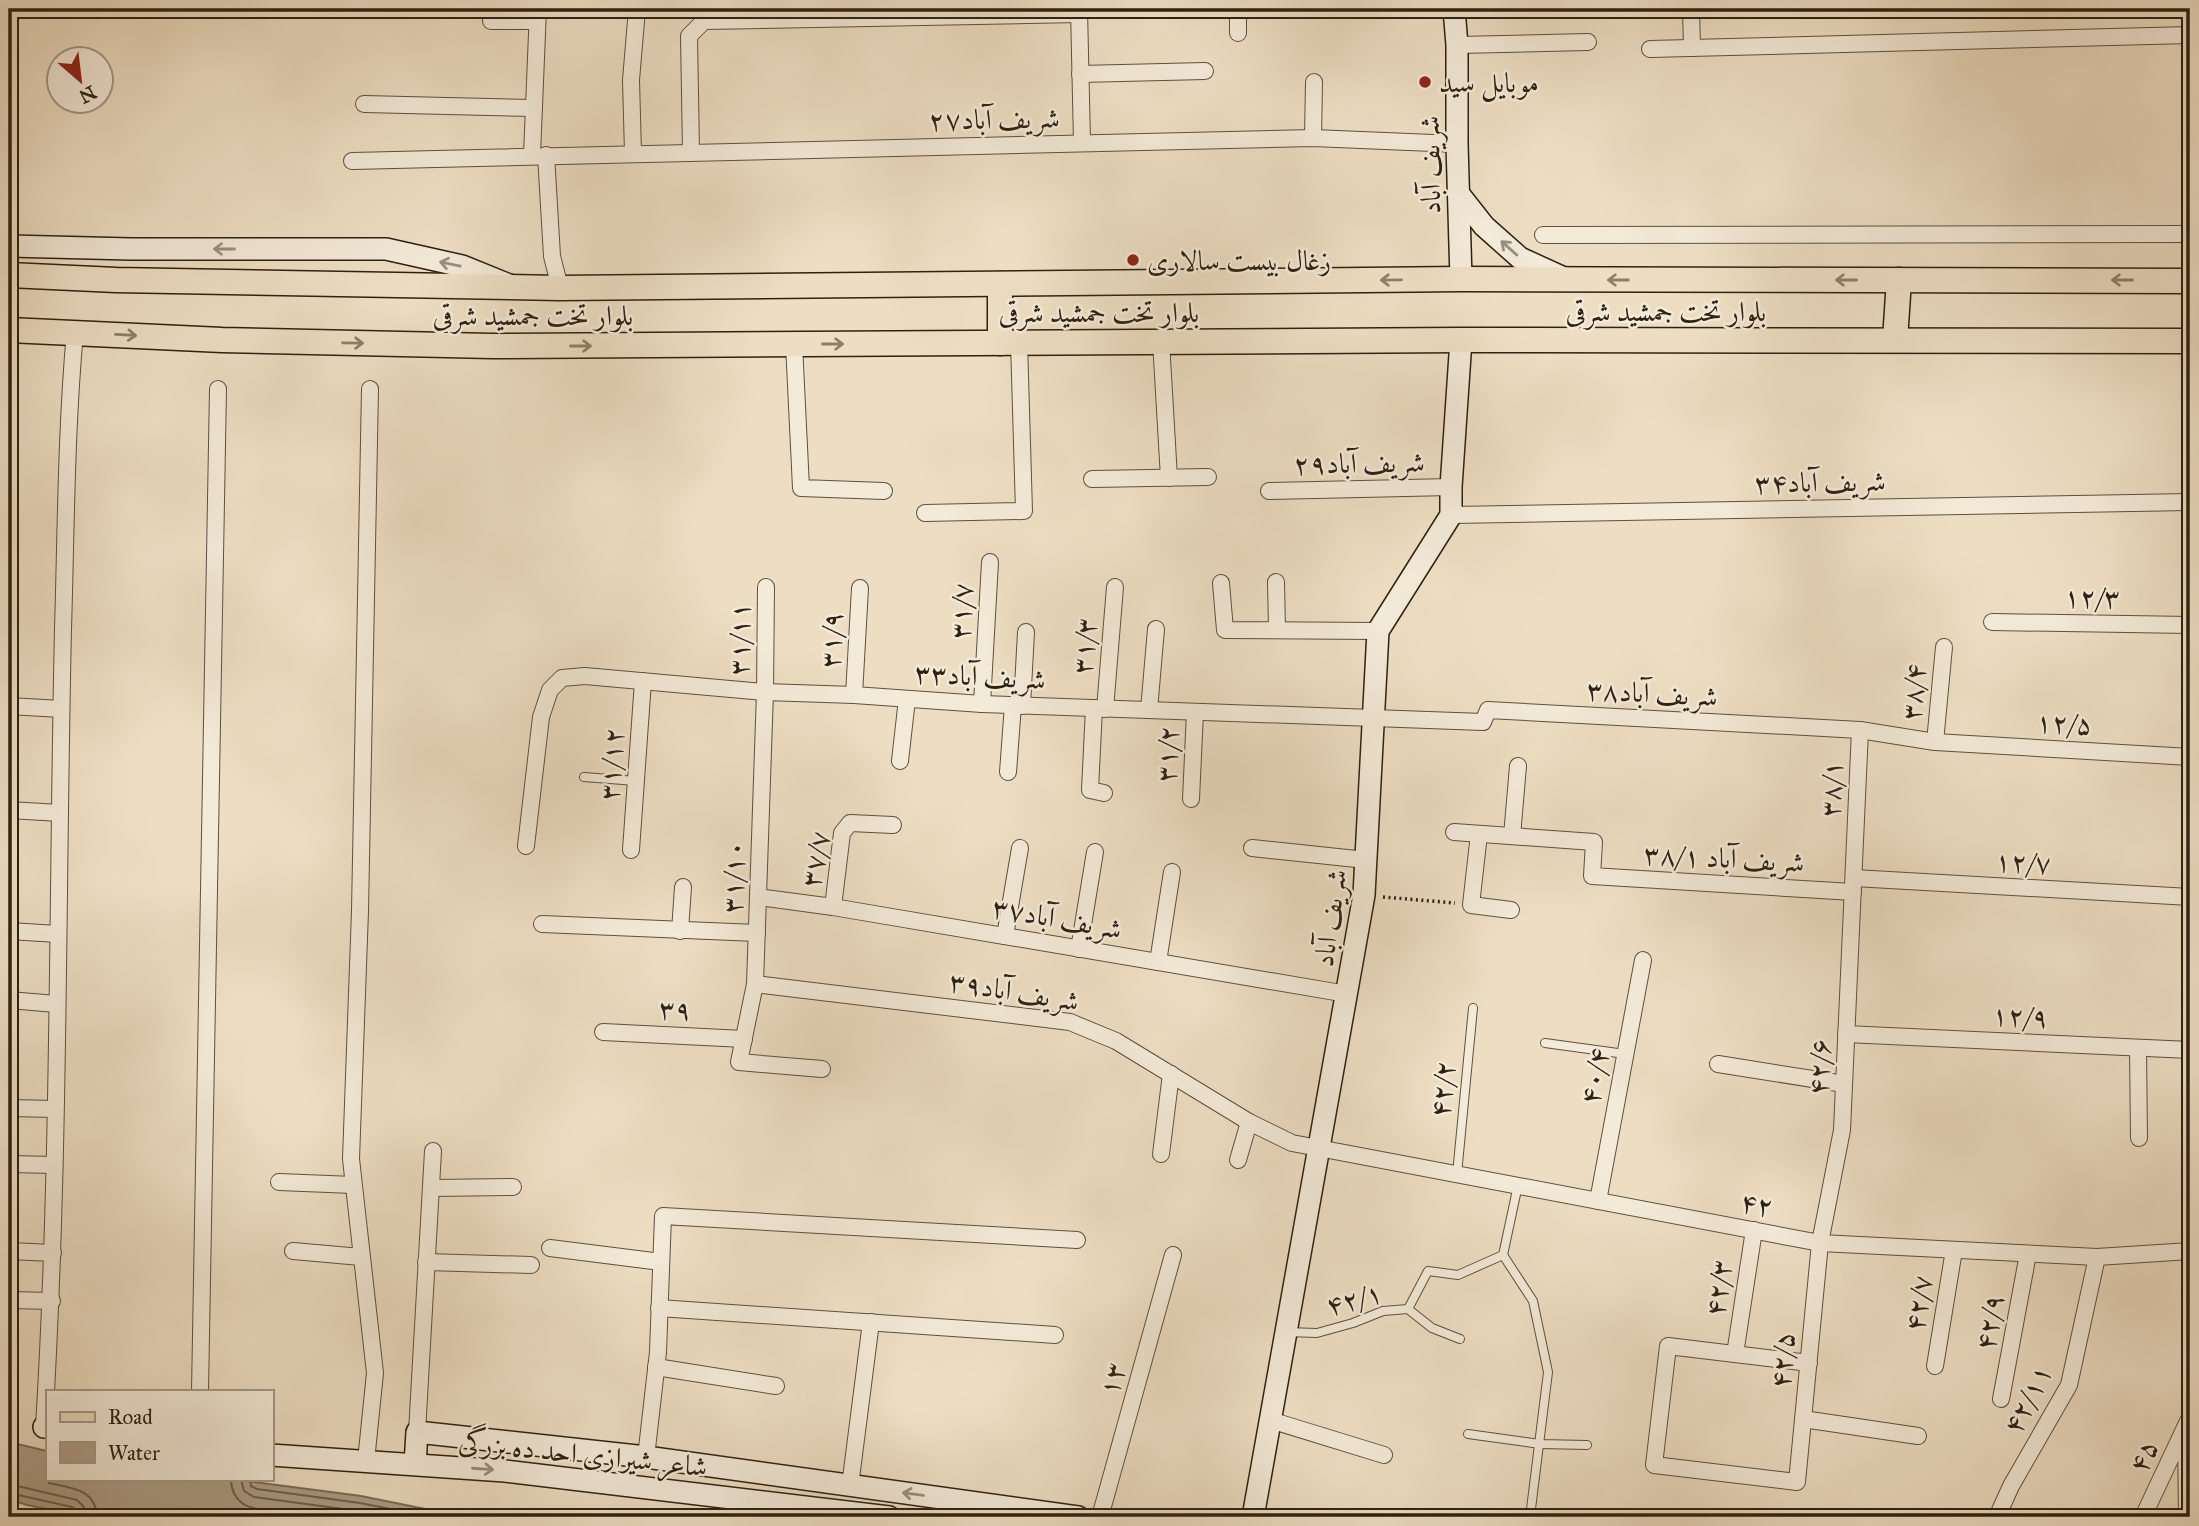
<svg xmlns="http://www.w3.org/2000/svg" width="2199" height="1526" font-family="'IM FELL Great Primer',Amiri,serif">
<rect width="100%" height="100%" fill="#eddec3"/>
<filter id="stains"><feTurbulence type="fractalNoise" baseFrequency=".00286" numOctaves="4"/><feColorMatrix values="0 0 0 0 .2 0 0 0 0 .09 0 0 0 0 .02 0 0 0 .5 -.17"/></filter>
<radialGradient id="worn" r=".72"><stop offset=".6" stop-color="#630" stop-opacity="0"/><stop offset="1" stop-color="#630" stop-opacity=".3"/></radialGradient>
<!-- water -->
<polygon fill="#ac9e87" stroke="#796c58" stroke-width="2" points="9,1442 47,1451 47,1479 232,1479 361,1496 465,1517 87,1517 27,1505 9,1499"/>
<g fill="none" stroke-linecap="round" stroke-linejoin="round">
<!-- shore -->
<g stroke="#6c604c" stroke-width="2">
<path d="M47,1478l2,5c22,5 47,6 48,34"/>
<path d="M231,1479c0,9 3,18 11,24 13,10 63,12 81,14"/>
<polyline points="241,1479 244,1491 254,1497 358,1511 387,1517"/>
<polyline points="250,1479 251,1486 257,1489 360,1503 431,1517"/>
<polyline points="9,1484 77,1500 84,1507 86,1517"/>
<polyline points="9,1493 72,1507 77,1511 78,1517"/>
</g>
<defs>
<g id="lane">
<polyline points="372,11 372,9"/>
<polyline points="584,777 636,781"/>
<polyline points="1545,1043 1625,1054"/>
<polyline points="1457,1174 1473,1008"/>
<polyline points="1503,1255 1533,1301 1548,1372 1530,1517"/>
<polyline points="1408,1309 1432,1328 1460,1339"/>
<polyline points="1286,1332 1317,1333 1353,1323 1383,1311 1408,1309 1428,1271 1458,1275 1503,1255 1518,1185"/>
<polyline points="1468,1434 1540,1444 1587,1445"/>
</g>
<g id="street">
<polyline points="1079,9 1082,143"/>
<polyline points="1238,9 1238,33"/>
<polyline points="1691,9 1692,48"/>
<polyline points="491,21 537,21"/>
<polyline points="1457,45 1588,42"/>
<polyline points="1650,49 2190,35"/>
<polyline points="1080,74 1205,71"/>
<polyline points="364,104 534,108"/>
<polyline points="1313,138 1314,82"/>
<polyline points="691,151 689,36 704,21 1079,14"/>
<polyline points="633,153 631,80 637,9"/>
<polyline points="532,155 538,9"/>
<polyline points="546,155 552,256 560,288"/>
<polyline points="352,161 1313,138 1457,144"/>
<polyline points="1543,235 2190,234"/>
<polyline points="1161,341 1169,478"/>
<polyline points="794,344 801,488 884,491"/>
<polyline points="1092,479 1208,477"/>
<polyline points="1269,491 1451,487"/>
<polyline points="925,513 1024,511 1019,342"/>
<polyline points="1451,515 2190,502"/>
<polyline points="1276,582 1277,630"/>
<polyline points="1221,583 1225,630 1378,631"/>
<polyline points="766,587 765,692 755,984 739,1062 822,1069"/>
<polyline points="1992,622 2190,625"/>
<polyline points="854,695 860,588"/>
<polyline points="982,704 990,562"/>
<polyline points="9,706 61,709"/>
<polyline points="1022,706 1026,632"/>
<polyline points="1094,708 1090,790 1104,793"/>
<polyline points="1105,709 1115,587"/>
<polyline points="1149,710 1156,629"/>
<polyline points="1935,742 1944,647"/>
<polyline points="900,761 907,699"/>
<polyline points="1008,772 1013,705"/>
<polyline points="1191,799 1195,712"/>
<polyline points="9,810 60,813"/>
<polyline points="1454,832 1594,842 1592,876 1853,892"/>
<polyline points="1479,834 1471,905 1511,910"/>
<polyline points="1512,836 1518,766"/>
<polyline points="526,846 541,717 550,690 562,678 585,676 765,692 854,695 982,704 1483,722 1488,710 1860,730 1935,742 2190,757"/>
<polyline points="1252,848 1366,860"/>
<polyline points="631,850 643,681"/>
<polyline points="1854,878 2190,897"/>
<polyline points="758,897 833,907 1347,994"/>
<polyline points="833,907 842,833 850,823 893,825"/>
<polyline points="542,924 757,933"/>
<polyline points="9,931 58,934"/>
<polyline points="680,931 683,887"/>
<polyline points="1005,936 1020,848"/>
<polyline points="1079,949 1095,852"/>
<polyline points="1158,962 1172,872"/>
<polyline points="755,984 1070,1022 1116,1041 1249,1122 1292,1143 1820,1243 2097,1257 2190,1251"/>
<polyline points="9,1000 56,1004"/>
<polyline points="603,1032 744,1039"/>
<polyline points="1846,1034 2190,1050"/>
<polyline points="2138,1048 2139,1138"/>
<polyline points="1718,1064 1844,1084"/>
<polyline points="9,1108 55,1109"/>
<polyline points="1161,1154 1171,1074"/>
<polyline points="1238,1160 1249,1122"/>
<polyline points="9,1164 54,1165"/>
<polyline points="279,1182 353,1185"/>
<polyline points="431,1188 513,1187"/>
<polyline points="1598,1201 1643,960"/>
<polyline points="550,1248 661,1262"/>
<polyline points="9,1251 53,1253"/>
<polyline points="293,1251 361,1257"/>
<polyline points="426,1262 531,1265"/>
<polyline points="9,1300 52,1301"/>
<polyline points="659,1308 1055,1335"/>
<polyline points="1735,1354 1754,1230"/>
<polyline points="1809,1363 1668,1346 1654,1465 1797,1482 1820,1243 1842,1130 1860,730"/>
<polyline points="1935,1366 1954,1250"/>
<polyline points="656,1367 776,1386"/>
<polyline points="200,1391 218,389"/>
<polyline points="2001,1399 2028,1254"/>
<polyline points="1803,1419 1918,1436"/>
<polyline points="1270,1420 1384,1455"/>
<path d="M44,1427c16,-265 13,-532 19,-798 3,-99 3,-198 12,-297"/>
<polyline points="417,1432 433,1151"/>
<polyline points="2186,1432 2187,1517"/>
<polyline points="646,1457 658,1352 663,1216 1077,1240"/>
<polyline points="366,1461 375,1373 351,1159 360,911 370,389"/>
<polyline points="850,1486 871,1322"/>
<polyline points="1100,1517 1173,1255"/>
<polyline points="1997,1517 2011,1486 2069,1385 2097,1257"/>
<polyline points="2143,1517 2190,1417"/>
</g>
<g id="secondary">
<polyline points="1454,9 1457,45 1457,144 1461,279"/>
<polyline points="1458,193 1484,226 1520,258 1566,279"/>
<polyline points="9,246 131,249 386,249 462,266 509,285"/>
<polyline points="44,1427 47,1427"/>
<polyline points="271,1455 505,1471 889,1517"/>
<polyline points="415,1464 417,1432 646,1457 1078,1517"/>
<polyline points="1253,1517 1364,895 1378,631 1451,515 1451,487 1461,340"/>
</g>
<g id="primary">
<polyline points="9,275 116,280 560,288 1461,279 2190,281"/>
<polyline points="9,330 222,340 492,346 1461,340 2190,341"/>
<polyline points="1895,340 1899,280"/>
<polyline points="1000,343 1000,284"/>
</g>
</defs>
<!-- lane casing -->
<use href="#lane" stroke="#5d503e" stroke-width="10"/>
<!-- street casing -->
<use href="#street" stroke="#5d503e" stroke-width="18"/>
<!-- secondary casing -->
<use href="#secondary" stroke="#2d2112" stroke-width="24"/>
<!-- primary casing -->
<use href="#primary" stroke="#2d2112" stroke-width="27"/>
<!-- path -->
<polyline stroke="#2d2112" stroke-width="3.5" stroke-dasharray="2 3.5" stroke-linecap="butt" points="1383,897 1455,903"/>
<!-- lane -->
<use href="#lane" stroke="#f3ead8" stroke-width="8"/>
<!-- street -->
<use href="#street" stroke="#f3ead8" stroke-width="16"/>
<!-- secondary -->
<use href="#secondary" stroke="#f3ead8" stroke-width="21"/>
<!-- primary -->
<use href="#primary" stroke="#eddec3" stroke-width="24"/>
</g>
<!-- one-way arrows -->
<defs><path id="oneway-shaft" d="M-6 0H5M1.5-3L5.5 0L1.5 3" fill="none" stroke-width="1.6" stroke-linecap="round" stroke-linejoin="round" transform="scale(1.75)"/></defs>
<g stroke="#9a907f">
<use href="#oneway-shaft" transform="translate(1509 248) rotate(-138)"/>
<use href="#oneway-shaft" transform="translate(224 249) rotate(-180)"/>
<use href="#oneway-shaft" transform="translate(450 264) rotate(-168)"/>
<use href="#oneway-shaft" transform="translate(483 1469) rotate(4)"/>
<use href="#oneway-shaft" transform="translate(913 1494) rotate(-172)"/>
</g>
<g stroke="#8d806a">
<use href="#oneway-shaft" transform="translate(1391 280) rotate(179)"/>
<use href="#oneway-shaft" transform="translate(1618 280) rotate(-180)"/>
<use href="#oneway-shaft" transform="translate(1846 280) rotate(-180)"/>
<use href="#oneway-shaft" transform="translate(2122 280) rotate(-180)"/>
<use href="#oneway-shaft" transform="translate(126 335) rotate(3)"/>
<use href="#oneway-shaft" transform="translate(353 343) rotate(1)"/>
<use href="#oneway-shaft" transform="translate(833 344)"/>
<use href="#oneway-shaft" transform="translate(581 346)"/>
</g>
<!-- markers -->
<g fill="#8f2418" stroke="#f3ead8" stroke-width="2.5">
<circle cx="1425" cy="82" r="7"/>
<circle cx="1133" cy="260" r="7"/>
</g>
<g text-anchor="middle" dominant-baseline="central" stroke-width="5" stroke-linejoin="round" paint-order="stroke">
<!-- poi labels -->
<g font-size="28" fill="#2d2112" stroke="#f3ead8" text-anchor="start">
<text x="1439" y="82">موبایل سید</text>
<text x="1147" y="260">زغال بیست سالاری</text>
</g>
<!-- street labels -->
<g font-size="28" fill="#2d2112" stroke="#f3ead8">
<text transform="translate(994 119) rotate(-1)">شریف آباد۲۷</text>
<text transform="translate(1430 165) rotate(-91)">شریف آباد</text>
<text x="1666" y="311">بلوار تخت جمشید شرقی</text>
<text x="1099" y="312">بلوار تخت جمشید شرقی</text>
<text x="533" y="315">بلوار تخت جمشید شرقی</text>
<text transform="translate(1359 463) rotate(-1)">شریف آباد۲۹</text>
<text transform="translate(1820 482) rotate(-1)">شریف آباد۳۴</text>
<text transform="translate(2092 597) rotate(1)">۱۲/۳</text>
<text transform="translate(961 611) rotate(-87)">۳۱/۷</text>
<text transform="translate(739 639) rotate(-89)">۳۱/۱۱</text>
<text transform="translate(831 640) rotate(-87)">۳۱/۹</text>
<text transform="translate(1084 646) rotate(-85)">۳۱/۳</text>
<text transform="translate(980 676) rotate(3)">شریف آباد۳۳</text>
<text transform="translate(1913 692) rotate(-85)">۳۸/۴</text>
<text transform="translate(1652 693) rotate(3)">شریف آباد۳۸</text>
<text transform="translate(2064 723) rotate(3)">۱۲/۵</text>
<text transform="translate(1167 754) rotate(-87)">۳۱/۲</text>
<text transform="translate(611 764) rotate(-86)">۳۱/۱۲</text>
<text transform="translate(1831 789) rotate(-87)">۳۸/۱</text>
<text transform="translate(1724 858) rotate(3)">۳۸/۱ شریف آباد</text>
<text transform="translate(815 859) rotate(-79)">۳۷/۷</text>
<text transform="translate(2023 862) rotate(3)">۱۲/۷</text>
<text transform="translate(733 877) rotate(-88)">۳۱/۱۰</text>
<text transform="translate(1057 918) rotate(10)">شریف آباد۳۷</text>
<text transform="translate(1330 918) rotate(-82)">شریف آباد</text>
<text transform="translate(1014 991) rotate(9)">شریف آباد۳۹</text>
<text transform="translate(675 1009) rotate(3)">۳۹</text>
<text transform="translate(2020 1016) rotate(3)">۱۲/۹</text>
<text transform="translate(1819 1067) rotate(-87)">۴۲/۶</text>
<text transform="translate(1594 1076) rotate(-79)">۴۰/۴</text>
<text transform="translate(1442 1089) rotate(-84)">۴۲/۲</text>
<text transform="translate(1757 1204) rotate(11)">۴۲</text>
<text transform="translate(1718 1288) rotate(-82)">۴۲/۳</text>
<text transform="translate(1354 1299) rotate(-15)">۴۲/۱</text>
<text transform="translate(1918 1303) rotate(-81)">۴۲/۷</text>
<text transform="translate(1989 1322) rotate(-80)">۴۲/۹</text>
<text transform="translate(1782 1360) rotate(-85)">۴۲/۵</text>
<text transform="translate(1112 1379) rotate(-74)">۱۳</text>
<text transform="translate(2027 1399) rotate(-63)">۴۲/۱۱</text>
<text transform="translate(583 1454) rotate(6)">شاعر شیرازی احد ده بزرگی</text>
<text transform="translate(2143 1456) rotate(-65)">۴۵</text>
</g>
</g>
<!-- margin -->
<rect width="2199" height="1526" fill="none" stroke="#eddec3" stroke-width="35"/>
<rect x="10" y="10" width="2178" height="1505" fill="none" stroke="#2d2112" stroke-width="3.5"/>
<rect x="18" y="18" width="2164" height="1491" fill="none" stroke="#2d2112" stroke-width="2"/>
<!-- legend -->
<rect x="46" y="1390" width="228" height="91" fill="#f3ead8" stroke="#a49a89" stroke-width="2"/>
<rect x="60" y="1412" width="35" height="10" fill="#eddec3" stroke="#a49a89" stroke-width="2"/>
<text x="108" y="1424" font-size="21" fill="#2d2112">Road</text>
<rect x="60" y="1442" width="35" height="21" fill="#ac9e87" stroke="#a49a89" stroke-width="2"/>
<text x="108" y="1460" font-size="21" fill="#2d2112">Water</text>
<!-- north arrow -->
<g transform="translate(80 80) rotate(152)"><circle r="33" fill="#f3ead8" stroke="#a49a89" stroke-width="2"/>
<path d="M0-5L12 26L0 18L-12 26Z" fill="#8f2418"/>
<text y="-10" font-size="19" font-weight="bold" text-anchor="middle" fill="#2d2112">N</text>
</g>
<rect width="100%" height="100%" filter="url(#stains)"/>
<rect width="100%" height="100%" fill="url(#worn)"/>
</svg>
